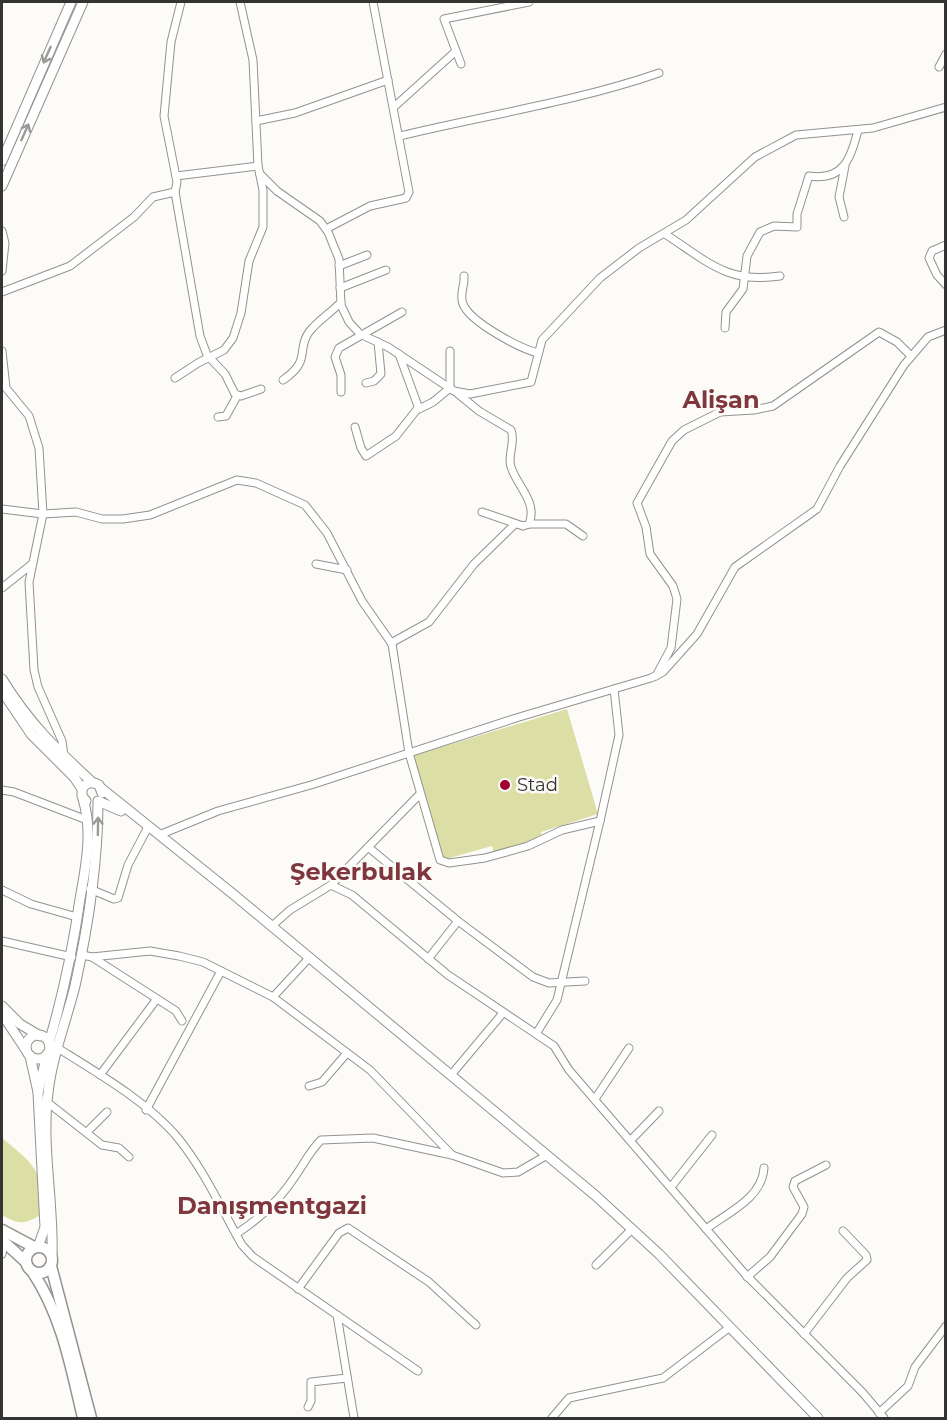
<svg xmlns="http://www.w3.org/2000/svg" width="947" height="1420" font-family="Montserrat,sans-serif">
<rect width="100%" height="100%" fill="#fdfbf8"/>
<!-- green -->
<g fill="#dbdfa6">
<polygon points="567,709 598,814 541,832 542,837 494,853 492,846 446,859 440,854 412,756"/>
<path d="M2,1138c34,28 42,32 37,78 -16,9 -21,8 -37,-1z"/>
</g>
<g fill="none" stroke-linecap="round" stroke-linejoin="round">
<defs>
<g id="street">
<polyline points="181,2 171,42 164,116 177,182 175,192 200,336 207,355 225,374 235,394 241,396 261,389"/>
<polyline points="461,64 444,19 529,2"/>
<polyline points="939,67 946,54"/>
<polyline points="394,107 456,51"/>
<polyline points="256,121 295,113 388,80"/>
<path d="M400,136c86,-21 175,-34 259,-63"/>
<polyline points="260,174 277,191 320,221 328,232 339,259 341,305 349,322 360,334 388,347 454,391 470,394 531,382 542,340 600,278 639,248 686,220 755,157 796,135 873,128 946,107"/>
<polyline points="176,176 258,166"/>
<polyline points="844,217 839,197 845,166"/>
<polyline points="326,229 370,206 406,198 409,192 373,2"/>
<polyline points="2,231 5,243 2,271"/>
<path d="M665,234c42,27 62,50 115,42"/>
<polyline points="946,245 932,251 929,258 937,275 946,285"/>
<polyline points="339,266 367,255"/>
<path d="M464,276c1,10 -5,18 -1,28 7,18 56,44 75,49"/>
<polyline points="340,288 386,270"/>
<polyline points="2,292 70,266 134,217 153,197 175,192"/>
<path d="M725,328l1,-16 17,-23 4,-33 13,-24 14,-6 23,1v-13l12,-38c34,5 42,-17 49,-46"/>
<polyline points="2,351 6,388 29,416 39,448 43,514 29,582 34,670 38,687 62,741 64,756"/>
<polyline points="399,354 419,409 433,402 450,388 450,351"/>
<polyline points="175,378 198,363 224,350 233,338 241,313 249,261 263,227 263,190 258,166 253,60 240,2"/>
<path d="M283,380c29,-20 13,-30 26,-48 9,-12 22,-19 32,-30"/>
<polyline points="366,383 374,381 381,374 378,342"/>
<polyline points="341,392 341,375 335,357 339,348 402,312"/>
<path d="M457,393l22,18 32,19c5,13 -4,24 0,37 6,19 27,35 18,57l-6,2 -41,-14"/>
<polyline points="218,417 226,416 237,396"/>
<polyline points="355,427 361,448 366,456 396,436 418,408"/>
<polyline points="2,509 43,514 76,512 102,519 123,519 150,515 237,480 256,483 305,505 327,533 362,601 392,644 409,753 440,860 449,863 485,858 528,846 562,830 600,821"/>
<polyline points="529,524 566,524 583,536"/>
<polyline points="316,564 347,570"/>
<polyline points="2,588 32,564"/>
<polyline points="391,643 429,622 474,564 515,524"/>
<polyline points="656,676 671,648 677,599 673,586 650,554 646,527 637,503 672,441 684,430 720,412 754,410 773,406 879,332 897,342 911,356"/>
<polyline points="2,790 14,792 87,820"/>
<polyline points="159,835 218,811 311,785 516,718 651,678 663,672 697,634 735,567 817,509 840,466 904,365 928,337 946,330"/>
<polyline points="368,847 458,921 533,977 549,983 585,981"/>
<polyline points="331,885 419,795"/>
<polyline points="90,889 114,899 118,898 128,865 148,827"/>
<polyline points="2,890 31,904 77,917"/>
<polyline points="272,926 290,910 331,885 352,895 448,975 554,1046 569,1070 745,1274 863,1393 884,1418"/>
<polyline points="2,941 72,957"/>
<polyline points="82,955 92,957 150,951 179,956 203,962 273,997 370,1070 452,1155"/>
<polyline points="92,957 176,1011 182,1021"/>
<polyline points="428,959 458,921"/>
<polyline points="273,997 309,958"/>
<polyline points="536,1034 557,1000 600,821 619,735 614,689"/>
<path d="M49,1047h7c40,25 92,55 122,91 26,32 44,72 64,107l11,12 165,114"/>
<polyline points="100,1075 156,1000"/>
<polyline points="451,1075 503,1013"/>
<polyline points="309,1086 322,1082 347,1053"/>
<polyline points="595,1099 629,1048"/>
<polyline points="47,1102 102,1145 119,1148 129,1157"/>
<polyline points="146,1110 221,971"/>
<polyline points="87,1132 107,1112"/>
<polyline points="631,1140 659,1111"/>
<polyline points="671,1187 712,1135"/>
<path d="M706,1229c23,-17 56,-31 58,-61"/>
<path d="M236,1234c25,-16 44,-34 60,-59 9,-13 14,-24 25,-35l52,-2 79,17 51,18 15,-1 29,-17"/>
<polyline points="2,1254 4,1242"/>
<polyline points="596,1265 632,1229"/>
<polyline points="747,1277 770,1257 802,1214 804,1207 793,1187 795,1181 826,1165"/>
<polyline points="298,1289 339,1233 348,1228 429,1282 476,1325"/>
<polyline points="337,1315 354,1418"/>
<polyline points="804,1334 847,1278 867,1260 866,1255 843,1231"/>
<polyline points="308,1407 311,1401 311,1382 347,1378"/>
<polyline points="879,1413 908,1386 915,1367 946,1326"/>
<polyline points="552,1418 569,1398 663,1378 730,1327"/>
</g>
<g id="secondary">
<polyline points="2,161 71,2"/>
<polyline points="2,186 83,2"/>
<path d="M2,679c27,44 53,69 91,104"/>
<polyline points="2,691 31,734 74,777 82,789 82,796 86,801"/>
<polyline points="101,788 233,894 596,1196 659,1254 818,1418"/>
<path d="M82,789c4,-7 11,-8 17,-4l3,8"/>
<polyline points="2,1006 20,1024 40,1036"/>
<polyline points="2,1014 26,1050"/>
<circle cx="38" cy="1047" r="12"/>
<path d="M49,1043c14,-48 24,-95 31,-144 6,-33 13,-68 3,-100"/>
<polyline points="30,1056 38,1092"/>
<polyline points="38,1247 45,1227 38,1093 47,1054"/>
<path d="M52,1257c2,-54 -11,-111 -4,-164 4,-37 18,-71 27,-107 13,-59 23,-124 23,-185l23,10"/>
</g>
<g id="primary">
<polyline points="2,1230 34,1247"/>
<polyline points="2,1240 26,1262"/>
<circle cx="39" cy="1260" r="13"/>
<polyline points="51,1266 91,1418"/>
<path d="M32,1271c30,45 39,96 51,147"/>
</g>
</defs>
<!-- street casing -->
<use href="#street" stroke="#93928f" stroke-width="9"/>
<!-- secondary casing -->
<use href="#secondary" stroke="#93928f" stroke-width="11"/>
<!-- primary casing -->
<use href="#primary" stroke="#93928f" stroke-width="13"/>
<!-- street -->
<use href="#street" stroke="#fff" stroke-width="7"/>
<!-- secondary -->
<use href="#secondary" stroke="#fff" stroke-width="9"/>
<!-- primary -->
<use href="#primary" stroke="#fff" stroke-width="10"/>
</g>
<!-- one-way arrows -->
<defs><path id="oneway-shaft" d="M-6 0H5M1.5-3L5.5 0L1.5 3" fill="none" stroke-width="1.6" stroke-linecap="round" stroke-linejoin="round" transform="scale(1.5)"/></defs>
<g stroke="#9a9a98">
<use href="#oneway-shaft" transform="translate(47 55) rotate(114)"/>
<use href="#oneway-shaft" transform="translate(25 132) rotate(-66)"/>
<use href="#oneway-shaft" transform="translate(98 826) rotate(-89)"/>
</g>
<!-- markers -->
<circle fill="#a2022f" stroke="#fdfbf8" stroke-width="2" cx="505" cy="785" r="6"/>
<g text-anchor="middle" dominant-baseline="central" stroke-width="5" stroke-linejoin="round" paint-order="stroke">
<!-- poi labels -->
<g font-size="18" fill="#343432" stroke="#fdfbf8" text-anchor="start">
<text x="517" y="785">Stad</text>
</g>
<!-- district labels -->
<g font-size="24" font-weight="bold" fill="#7f373d" stroke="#fdfbf8">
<text x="721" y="399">Alişan</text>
<text x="361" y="871">Şekerbulak</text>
<text x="272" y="1205">Danışmentgazi</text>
</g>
</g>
<!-- border -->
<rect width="947" height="1420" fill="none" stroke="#343432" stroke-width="6"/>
</svg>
